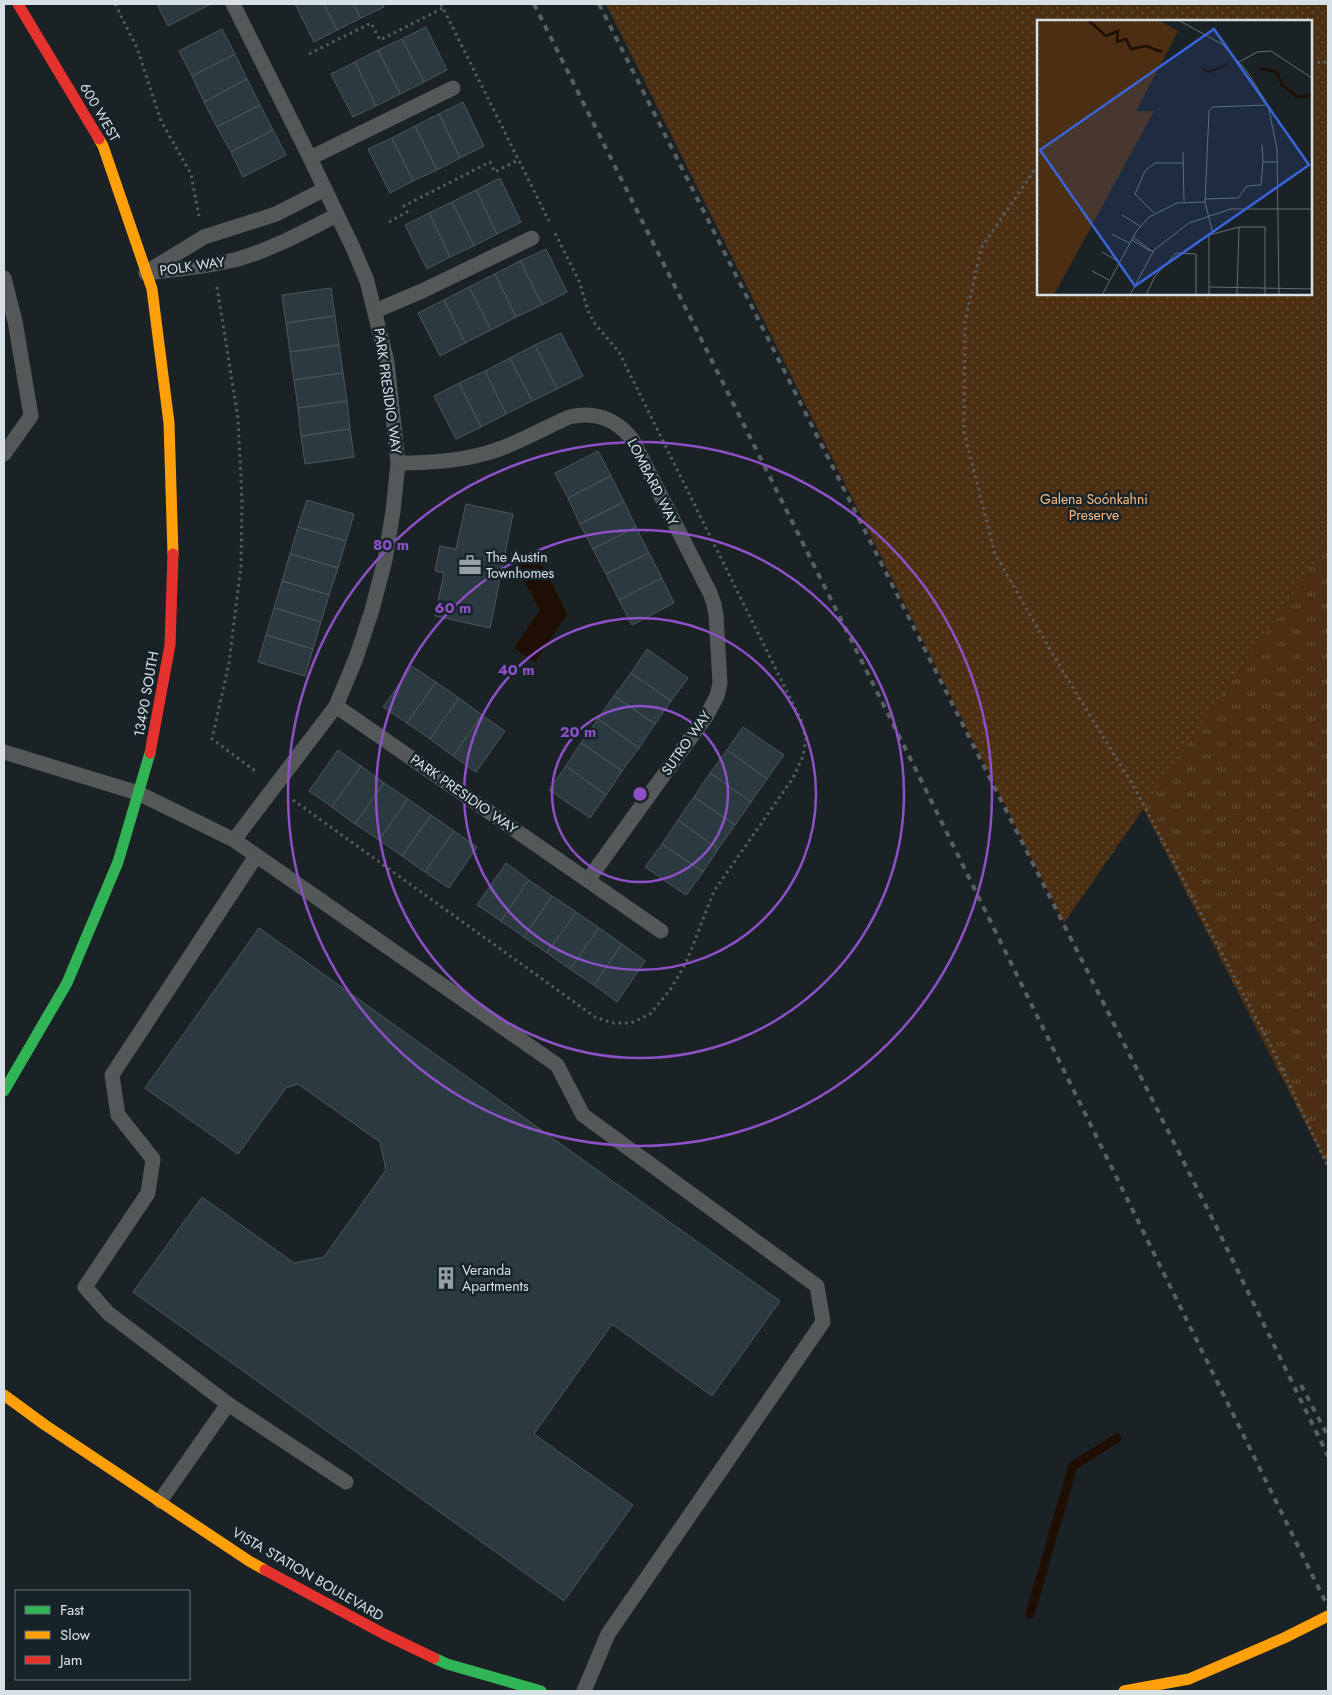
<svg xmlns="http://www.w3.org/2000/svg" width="1332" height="1695" font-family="Jost,sans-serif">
<defs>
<pattern id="grass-tufts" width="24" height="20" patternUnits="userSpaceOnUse" patternTransform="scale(1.25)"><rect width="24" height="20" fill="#4c2f12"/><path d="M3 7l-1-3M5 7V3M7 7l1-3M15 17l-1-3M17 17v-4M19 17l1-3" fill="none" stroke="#654d34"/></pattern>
<pattern id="park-dots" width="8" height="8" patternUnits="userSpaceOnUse" patternTransform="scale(1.25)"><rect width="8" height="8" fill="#4c2f12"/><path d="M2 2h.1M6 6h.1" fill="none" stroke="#654d34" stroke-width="1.8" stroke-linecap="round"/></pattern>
</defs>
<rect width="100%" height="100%" fill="#1a2226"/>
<!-- grass -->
<path fill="url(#grass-tufts)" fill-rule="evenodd" d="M728,4h600v1163zM1038,21h273v273h-273z"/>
<!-- park -->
<path fill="url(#park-dots)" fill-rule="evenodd" d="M606,4h722v539l-264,380zM1038,21h273v273h-273z"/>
<!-- water -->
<polygon fill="#1f0e03" points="523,560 543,566 567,614 535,662 514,648 540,610 520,573"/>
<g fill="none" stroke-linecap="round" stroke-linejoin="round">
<!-- stream -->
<polyline stroke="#1f0e03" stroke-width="9" points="1030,1614 1073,1466 1117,1438"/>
</g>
<!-- building -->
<g fill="#2a3a40" stroke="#4f5659">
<polygon points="157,4 211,4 168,26"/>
<polygon points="295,4 324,4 337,30 314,42"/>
<polygon points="324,4 353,4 361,18 337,30"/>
<polygon points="353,4 383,4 384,7 361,18"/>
<polygon points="426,27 447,70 424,82 402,39"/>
<polygon points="222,29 235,54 192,76 179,51"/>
<polygon points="402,39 424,82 400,94 378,50"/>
<polygon points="378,50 400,94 376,106 355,62"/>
<polygon points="235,54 247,79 204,102 192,76"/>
<polygon points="355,62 376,106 353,117 331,74"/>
<polygon points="247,79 260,105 217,127 204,102"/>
<polygon points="463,102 484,146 460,158 439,114"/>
<polygon points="260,105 273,130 231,152 217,127"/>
<polygon points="439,114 460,158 437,170 415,126"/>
<polygon points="415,126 437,170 413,181 392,138"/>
<polygon points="273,130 286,155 243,177 231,152"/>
<polygon points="392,138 413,181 390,193 368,149"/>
<polygon points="500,178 521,222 497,234 476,190"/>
<polygon points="476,190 497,234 474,246 452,202"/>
<polygon points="452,202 474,246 450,257 429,213"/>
<polygon points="429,213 450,257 427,269 405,225"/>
<polygon points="546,249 567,292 542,305 520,261"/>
<polygon points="520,261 542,305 516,317 495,274"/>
<polygon points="495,274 516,317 491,330 469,287"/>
<polygon points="469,287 491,330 465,343 444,300"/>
<polygon points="331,288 335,316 286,323 282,295"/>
<polygon points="444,300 465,343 440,356 418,313"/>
<polygon points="335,316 339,345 290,352 286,323"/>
<polygon points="561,333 583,376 557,389 535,345"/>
<polygon points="339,345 343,373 294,380 290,352"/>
<polygon points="535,345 557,389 532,401 510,358"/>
<polygon points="510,358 532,401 506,414 485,371"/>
<polygon points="485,371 506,414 481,427 459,383"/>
<polygon points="343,373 347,401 298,408 294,380"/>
<polygon points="459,383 481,427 456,439 434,396"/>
<polygon points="347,401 350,429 301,436 298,408"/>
<polygon points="350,429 354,457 305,464 301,436"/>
<polygon points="598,451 611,476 568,498 555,473"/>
<polygon points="611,476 624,502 580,524 568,498"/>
<polygon points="307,500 354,514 346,541 298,527"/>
<polygon points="624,502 636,527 593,549 580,524"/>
<polygon points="466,504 513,514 490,628 435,616 444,573 435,571 440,546 456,549"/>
<polygon points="298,527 346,541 338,568 290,554"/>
<polygon points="636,527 649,553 606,574 593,549"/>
<polygon points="649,553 662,578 619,600 606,574"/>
<polygon points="290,554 338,568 329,595 282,581"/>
<polygon points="662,578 674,603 632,625 619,600"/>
<polygon points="282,581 329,595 321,622 274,608"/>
<polygon points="274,608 321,622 313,649 266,635"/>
<polygon points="266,635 313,649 305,676 258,662"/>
<polygon points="647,649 688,678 671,701 631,673"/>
<polygon points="412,666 436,682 407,723 383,707"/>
<polygon points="631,673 671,701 655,724 614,696"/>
<polygon points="436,682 459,698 430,739 407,723"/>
<polygon points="614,696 655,724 639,748 598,719"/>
<polygon points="459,698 482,715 453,756 430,739"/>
<polygon points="482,715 505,731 476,772 453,756"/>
<polygon points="598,719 639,748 622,771 581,743"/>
<polygon points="743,727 784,755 767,779 727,750"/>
<polygon points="581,743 622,771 606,795 566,766"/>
<polygon points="338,750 361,766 332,807 309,791"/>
<polygon points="727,750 767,779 751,802 710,773"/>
<polygon points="361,766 384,783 355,824 332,807"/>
<polygon points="566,766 606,795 590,818 549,790"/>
<polygon points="710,773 751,802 735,825 694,797"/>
<polygon points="384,783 408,799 379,840 355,824"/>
<polygon points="694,797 735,825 718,849 678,820"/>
<polygon points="408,799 431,815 402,856 379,840"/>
<polygon points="431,815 454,831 425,872 402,856"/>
<polygon points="678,820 718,849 703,872 662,844"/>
<polygon points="454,831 477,847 449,888 425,872"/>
<polygon points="662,844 703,872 686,895 645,867"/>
<polygon points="506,863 529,880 501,921 477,905"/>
<polygon points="529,880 552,896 524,937 501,921"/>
<polygon points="552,896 576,912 547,953 524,937"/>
<polygon points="576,912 599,928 570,969 547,953"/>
<polygon points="259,928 780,1301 712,1396 612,1324 534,1434 633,1505 564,1601 133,1292 202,1197 294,1263 324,1257 386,1170 380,1142 298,1084 286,1088 238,1154 145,1088"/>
<polygon points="599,928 622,944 594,985 570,969"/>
<polygon points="622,944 645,961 617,1002 594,985"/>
</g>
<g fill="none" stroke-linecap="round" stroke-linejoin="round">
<!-- path -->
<g stroke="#585c5d" stroke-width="3" stroke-dasharray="2.5 4" stroke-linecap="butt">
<polyline points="115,4 137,48 161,121 191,174 199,216"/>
<polyline points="441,4 549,221"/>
<polyline points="309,54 371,23 380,40 443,8"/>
<polyline points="1311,63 1328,62"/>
<polyline points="1038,165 981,248 965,322 964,432 995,554 1062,670 1137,792 1275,1054 1328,1167"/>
<polyline points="389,222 407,212 404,206 490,162 495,172 518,160"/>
<polyline points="217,287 238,418 242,501 241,566 229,663 212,739 258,773"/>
<polyline points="293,800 595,1017 612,1023 631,1023 650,1014 670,990 686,963 714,891 793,778 803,756 806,739 801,720 619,352 595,324 588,311 579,281 555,233"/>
</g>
<!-- lane -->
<g stroke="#545859" stroke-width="15">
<polyline points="233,4 310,158 354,250 367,281 387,362 398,463 393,511 385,560 372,610 356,658 336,706 234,840"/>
<polyline points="310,158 453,88"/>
<polyline points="150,270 204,237 276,214 325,189"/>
<path d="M146,273c31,-4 62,-6 92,-14 35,-10 67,-28 99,-44"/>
<polyline points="4,278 15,321 31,416 4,454"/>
<polyline points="375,311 422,291 532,238"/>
<path d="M398,463c28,0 54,-1 81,-8 31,-7 61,-25 90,-38 26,-6 46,1 63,22l78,154 4,11 2,11 4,68 -3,13 -10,19 -119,165"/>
<polyline points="336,706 661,931"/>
<polyline points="4,752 138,793 234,840 557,1065 583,1115 817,1286 823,1322 608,1634 584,1691"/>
<polyline points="228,1404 346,1482"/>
<polyline points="160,1501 228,1404 108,1313 85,1287 148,1193 153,1159 118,1115 112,1075 256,856"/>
</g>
<!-- fast -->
<g stroke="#30b455" stroke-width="11">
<polyline points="4,1091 67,983 118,862 150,753"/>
<polyline points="434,1658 447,1664 541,1691"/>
</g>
<!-- slow -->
<g stroke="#ff9f0a" stroke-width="11">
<polyline points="99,139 103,146 152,289 169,423 173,554"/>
<polyline points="4,1395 45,1425 249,1561 265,1570"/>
<polyline points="1124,1691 1189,1679 1284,1638 1328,1616"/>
</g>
<!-- jam -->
<g stroke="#e5322d" stroke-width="11">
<polyline points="18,4 99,139"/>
<polyline points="150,753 170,645 173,554"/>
<polyline points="265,1570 384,1634 434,1658"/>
</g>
<!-- rail -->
<g stroke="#5a5e60" stroke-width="4" stroke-dasharray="6 6" stroke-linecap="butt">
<polyline points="534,4 917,772 1328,1607"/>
<polyline points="599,4 1213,1220 1328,1456"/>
<polyline points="1301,1385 1328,1436"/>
</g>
</g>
<!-- distance rings -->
<g fill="none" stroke="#8d50c6" stroke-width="2.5">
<circle cx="640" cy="794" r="88"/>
<circle cx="640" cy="794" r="176"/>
<circle cx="640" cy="794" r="264"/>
<circle cx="640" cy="794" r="352"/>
</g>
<!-- icons -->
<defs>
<symbol id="office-bare" viewBox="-9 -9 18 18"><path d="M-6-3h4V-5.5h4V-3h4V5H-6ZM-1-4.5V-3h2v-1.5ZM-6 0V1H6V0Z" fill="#959ea2" stroke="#16242a" stroke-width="2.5" paint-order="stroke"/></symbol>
<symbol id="building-bare" viewBox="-9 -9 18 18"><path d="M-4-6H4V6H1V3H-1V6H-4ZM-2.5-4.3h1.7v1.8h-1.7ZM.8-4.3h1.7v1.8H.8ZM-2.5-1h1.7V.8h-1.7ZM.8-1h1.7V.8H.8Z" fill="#959ea2" stroke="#16242a" stroke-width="2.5" paint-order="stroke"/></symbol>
</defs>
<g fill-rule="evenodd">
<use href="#office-bare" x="454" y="549" width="32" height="32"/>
<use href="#building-bare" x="430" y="1262" width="32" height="32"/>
</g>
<g text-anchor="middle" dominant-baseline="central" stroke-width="5" stroke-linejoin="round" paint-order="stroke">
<!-- street labels -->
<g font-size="14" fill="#d7e0e4" stroke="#16242a">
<text transform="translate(100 112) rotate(60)">600 WEST</text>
<text transform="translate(192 266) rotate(-8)">POLK WAY</text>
<text transform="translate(388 391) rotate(82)">PARK PRESIDIO WAY</text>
<text transform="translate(653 482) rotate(63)">LOMBARD WAY</text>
<text transform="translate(146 694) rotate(-80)">13490 SOUTH</text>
<text transform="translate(686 743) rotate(-55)">SUTRO WAY</text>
<text transform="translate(464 794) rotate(35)">PARK PRESIDIO WAY</text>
<text transform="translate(308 1574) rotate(30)">VISTA STATION BOULEVARD</text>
</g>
<!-- park labels -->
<g font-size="14" fill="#fcb981" stroke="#16242a">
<text x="1094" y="499">Galena Soónkahni<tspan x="1094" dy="16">Preserve</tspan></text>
</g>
<!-- poi labels -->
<g font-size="14" fill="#d7e0e4" stroke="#16242a" text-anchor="start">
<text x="486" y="557">The Austin<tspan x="486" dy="16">Townhomes</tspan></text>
<text x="462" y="1270">Veranda<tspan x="462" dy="16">Apartments</tspan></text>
</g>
</g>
<!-- overview -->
<g transform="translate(1037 20)">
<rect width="275" height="275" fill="#1a2226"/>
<path d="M0,0h122l19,11 -138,264h-3z" fill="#4c2f12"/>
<path d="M117,91l-100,184h-17v-183z" fill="#4c2f12"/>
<path fill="none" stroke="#1f0e03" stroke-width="2.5" d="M51,0l18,16 12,-5 -1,11 9,-3 5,10 15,-3 16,6M222,48l18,4 5,13 15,12 15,-2M166,49l6,3 18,-7"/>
<path fill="none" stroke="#666e72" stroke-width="1" d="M141,0l44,24 24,26 22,35 9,44 2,146M202,42l18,-10 14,-1 41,27M225,125l1,17M146,132l1,49M168,179l33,-1 9,-12 14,-1 2,-23h15M117,193l-19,-19 10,-23 10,-8h28M85,195l18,11M75,214l17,9M176,214l-8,-32 4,-91 3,-4 56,-2M96,217l20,15M95,220l18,11M65,232l17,10M55,251l17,9M172,267l103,2M65,275l34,-63 13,-15 28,-14 28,-1M93,275l24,-45 35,-27 42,-14h81M109,275l9,-19 21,-23 20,1v41M172,275v-60l30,-8h26v68M200,275l2,-68"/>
<path fill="#3964da" fill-opacity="0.15" stroke="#3964da" stroke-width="2.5" d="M177,9l95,136 -174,121 -95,-136z"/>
<rect width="275" height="275" fill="none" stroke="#d7e0e4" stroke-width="2.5"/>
</g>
<circle cx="640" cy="794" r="8" fill="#8d50c6" stroke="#16242a" stroke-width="2.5"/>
<g font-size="15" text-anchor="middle" font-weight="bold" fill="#8d50c6" stroke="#16242a" stroke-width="5" stroke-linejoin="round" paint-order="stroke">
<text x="391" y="550">80 m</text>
<text x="453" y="613">60 m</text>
<text x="516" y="675">40 m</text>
<text x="578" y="737">20 m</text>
</g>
<!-- border -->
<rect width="1332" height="1695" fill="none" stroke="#d7e0e4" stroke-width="10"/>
<!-- legend -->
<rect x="15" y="1590" width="175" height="90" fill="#16242a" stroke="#636f74"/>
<rect x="25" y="1606" width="25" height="8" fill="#30b455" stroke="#636f74"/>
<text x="60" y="1615" font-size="15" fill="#d7e0e4">Fast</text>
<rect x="25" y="1631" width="25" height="8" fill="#ff9f0a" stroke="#636f74"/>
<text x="60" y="1640" font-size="15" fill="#d7e0e4">Slow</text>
<rect x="25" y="1656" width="25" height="8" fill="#e5322d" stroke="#636f74"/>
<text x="60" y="1665" font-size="15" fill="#d7e0e4">Jam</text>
</svg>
